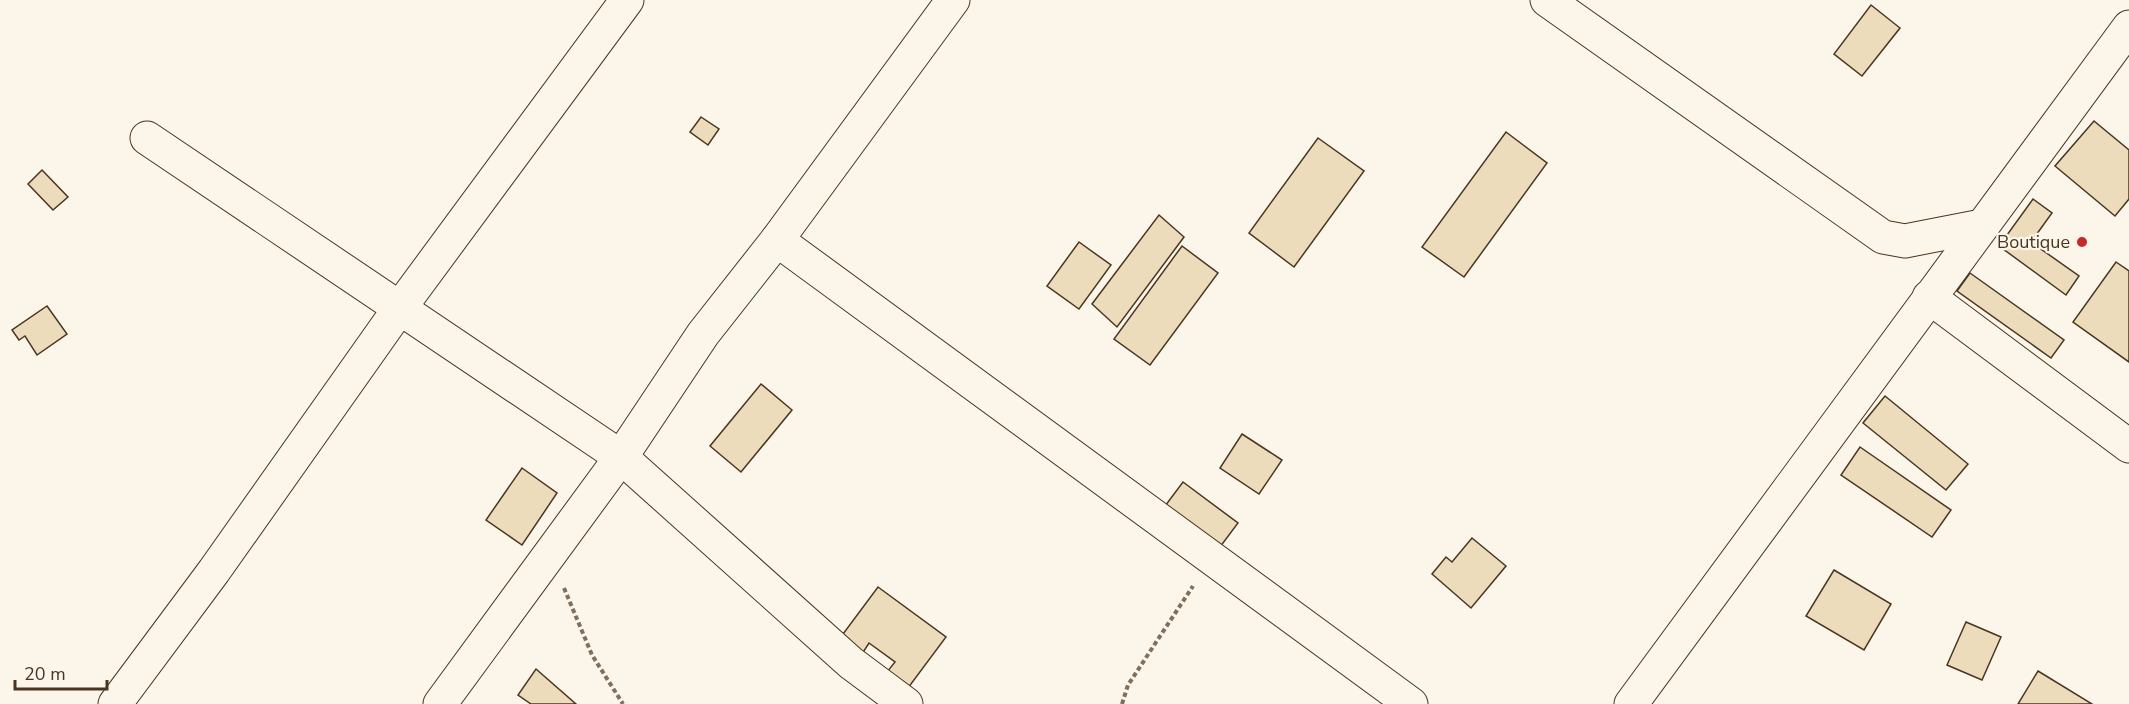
<svg xmlns="http://www.w3.org/2000/svg" width="2129" height="704" font-family="'Nunito Sans',sans-serif">
<rect width="100%" height="100%" fill="#fbf6e9"/>
<!-- building -->
<g fill="#ecdcbc" stroke="#4a3520" stroke-width="1.5">
<polygon points="1871,5 1900,28 1862,76 1834,54"/>
<polygon points="701,117 719,129 708,145 690,132"/>
<polygon points="2094,121 2129,150 2129,199 2115,216 2055,166"/>
<polygon points="1506,132 1547,163 1464,277 1422,247"/>
<polygon points="1318,138 1364,171 1294,267 1249,233"/>
<polygon points="42,170 68,197 53,210 28,184"/>
<polygon points="2033,199 2052,213 2031,242 2079,276 2066,295 1999,246"/>
<polygon points="1159,215 1184,237 1117,327 1092,304"/>
<polygon points="1079,242 1111,265 1079,309 1047,286"/>
<polygon points="1182,246 1218,273 1150,365 1114,339"/>
<polygon points="2116,262 2129,271 2129,362 2073,322"/>
<polygon points="1970,273 2064,340 2051,358 1957,291"/>
<polygon points="47,306 67,334 37,355 25,336 19,340 12,330"/>
<polygon points="761,384 792,410 741,472 710,446"/>
<polygon points="1885,396 1968,464 1946,490 1863,423"/>
<polygon points="1242,434 1282,460 1259,494 1220,468"/>
<polygon points="1860,447 1951,510 1932,537 1841,475"/>
<polygon points="522,468 557,493 522,545 486,520"/>
<polygon points="1183,482 1238,523 1220,547 1165,506"/>
<polygon points="1472,538 1506,566 1471,608 1432,574 1446,557 1452,562"/>
<polygon points="1834,570 1891,604 1864,650 1806,616"/>
<polygon points="878,587 946,637 908,688 887,672 895,662 869,643 862,654 840,638"/>
<polygon points="1966,622 2001,637 1982,680 1947,665"/>
<polygon points="536,669 576,704 531,704 518,695"/>
<polygon points="2038,671 2092,704 2018,704"/>
</g>
<g fill="none" stroke-linecap="round" stroke-linejoin="round">
<defs>
<g id="minor">
<polyline points="1547,0 1883,237 1905,241 1982,226"/>
<polyline points="147,138 621,457 851,663 906,704"/>
<polyline points="777,240 1411,704"/>
<polyline points="1929,297 2129,446"/>
<polyline points="115,704 214,571 399,309 627,0"/>
<polyline points="440,704 621,457 703,334 777,240 953,0"/>
<polyline points="1631,704 2129,27"/>
</g>
</defs>
<!-- minor casing -->
<use href="#minor" stroke="#4a3520" stroke-width="35"/>
<!-- path -->
<g stroke="#7f6f5c" stroke-width="4" stroke-dasharray="4.5 3" stroke-linecap="butt">
<polyline points="564,588 592,655 623,704"/>
<polyline points="1122,704 1128,685 1193,586"/>
</g>
<!-- minor -->
<use href="#minor" stroke="#fbf6e9" stroke-width="33"/>
</g>
<!-- markers -->
<circle fill="#c62828" stroke="#fbf6e9" stroke-width="2" cx="2082" cy="242" r="6"/>
<g text-anchor="middle" dominant-baseline="central" stroke-width="4.5" stroke-linejoin="round" paint-order="stroke">
<!-- poi labels -->
<g font-size="18" fill="#4a3520" stroke="#fbf6e9" text-anchor="end">
<text x="2070" y="242">Boutique</text>
</g>
</g>
<!-- scale -->
<path d="M15 680v9h92v-9" fill="none" stroke="#4a3520" stroke-width="3"/>
<text x="24" y="680" font-size="18" fill="#4a3520" stroke="#fbf6e9" stroke-width="4.5" paint-order="stroke">20 m</text>
</svg>
